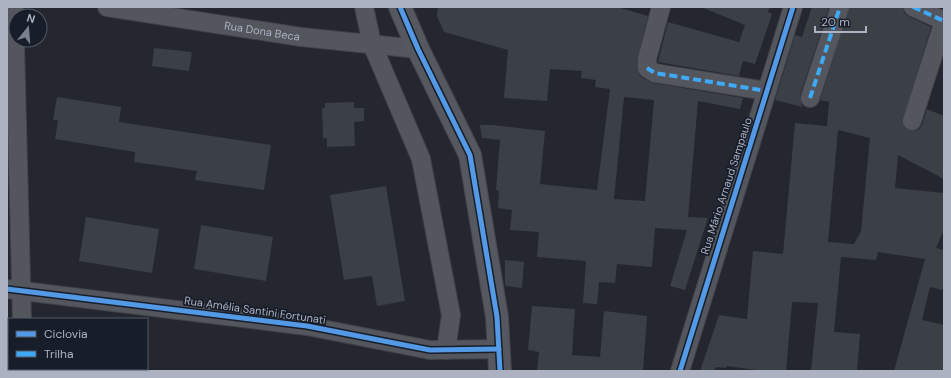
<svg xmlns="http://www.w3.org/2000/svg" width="951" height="378" font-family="'DM Sans',sans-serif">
<rect width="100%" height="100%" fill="#24272f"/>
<!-- building -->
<g fill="#3b3f46" fill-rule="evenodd">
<path d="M438,7h179l31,9 -11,43 1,14 3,4 12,6 90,15 -3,11 -42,-8 -10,116 20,1 -23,72 -15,-4 17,-56 -32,-2 -3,39 -35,-3 -2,19 -16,-1 -2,22 -14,-1 3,-42 -49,-4 2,-25 -29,-2 2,-20 -14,-2 1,-17 -3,-1 4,-50 -18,-2 -2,-13h12l53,6 -5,53 57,6 13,-101 -15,-2 1,-7 -15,-2 1,-7 -32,-2 -3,32 -43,-3 4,-48 -64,-18 -7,-16zM624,97l30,3 -9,101 -31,-2z"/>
<polygon points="701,7 770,7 768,12 772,14 755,64 743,61 739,76 658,62 668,22 739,42 745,25"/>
<polygon points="812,7 829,7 800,95 802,107 775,100 795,35 802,37"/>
<path d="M850,7h53l1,6 4,3 23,11 -29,96 3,5 9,3 5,-2 3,-4 5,-16 17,7v63l-46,-24 -3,33 49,5v36l-8,19 8,2v33l-2,7 -12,-3 -8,33 22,5v46h-50l31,-112 -47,-7 -2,8 -35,-3 -7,75 26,2 -3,37h-46l7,-68 -26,-1 -6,69h-22l-37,-5 -1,2 -10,-1 -2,4h-14l19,-56 28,4 6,-68 30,3 12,-131 32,3 2,-24 -9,-2zM838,130l32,8 -9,93 -7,13 -26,-2z"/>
<polygon points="154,48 192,52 189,71 152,66"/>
<polygon points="57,97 121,107 119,122 271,145 264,190 195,180 197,171 134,162 135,152 55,139 58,120 53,120"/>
<polygon points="354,102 354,108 364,108 364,121 354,122 355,146 327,147 327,138 323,138 322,108 325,108 325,103"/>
<polygon points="386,186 405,301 377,306 372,276 344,280 330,195"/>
<polygon points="86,217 159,229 152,273 79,261"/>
<polygon points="201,225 273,237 266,281 194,269"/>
<polygon points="505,260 524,262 522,288 505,286"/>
<polygon points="532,306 575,309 572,355 600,357 604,311 647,316 643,371 537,371 539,352 528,350"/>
</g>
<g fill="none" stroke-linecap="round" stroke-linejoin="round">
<defs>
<g id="minor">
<polyline points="14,7 22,319"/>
<path id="s1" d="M107,7l194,30 117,12"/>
<polyline points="364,7 372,44 421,159 451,315 446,350"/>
<polyline points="661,7 647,59 647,68 655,73 767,91"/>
<polyline points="913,7 944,21"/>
<polyline points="810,98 840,7"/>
<polyline points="912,121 944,21"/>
<polyline points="7,289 307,326 430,350 499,349"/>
<polyline points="22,369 22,371"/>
<polyline points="680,371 793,7"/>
</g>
<polyline id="major" points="400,7 418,49 470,155 497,317 500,371"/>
</defs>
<!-- minor casing -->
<use href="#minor" stroke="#404248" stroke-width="20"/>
<!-- major casing -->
<use href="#major" stroke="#41444c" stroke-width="24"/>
<!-- minor -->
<use href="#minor" stroke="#54565e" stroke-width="18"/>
<!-- major -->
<use href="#major" stroke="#565860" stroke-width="22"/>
<!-- quiet -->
<g stroke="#3fa9f5" stroke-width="4" stroke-dasharray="8 4" stroke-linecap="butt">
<polyline points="913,7 944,21"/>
<polyline points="647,68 655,73 767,91"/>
<polyline points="810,98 840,7"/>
</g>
<defs>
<g id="cycleway">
<polyline points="400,7 418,49 470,155 497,317 500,371"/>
<polyline points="7,289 307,326 430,350 499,349"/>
<polyline points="680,371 793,7"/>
</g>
</defs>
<!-- cycleway casing -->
<use href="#cycleway" stroke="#181e29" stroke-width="8"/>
<!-- cycleway -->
<use href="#cycleway" stroke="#5399e6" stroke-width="5"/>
</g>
<g text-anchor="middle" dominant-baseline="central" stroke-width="3.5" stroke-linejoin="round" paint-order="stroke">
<!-- street labels -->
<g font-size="11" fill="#acb2c2" stroke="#181e29">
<text stroke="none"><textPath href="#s1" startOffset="157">Rua Dona Beca</textPath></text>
<text transform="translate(726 186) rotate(-72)">Rua Mário Arnaud Sampaulo</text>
<text transform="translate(255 310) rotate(8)">Rua Amélia Santini Fortunati</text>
</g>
</g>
<!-- border -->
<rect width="951" height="378" fill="none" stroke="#acb2c2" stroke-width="16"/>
<!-- legend -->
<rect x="8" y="318" width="140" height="52" fill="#181e29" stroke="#535966"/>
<rect x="16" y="331" width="20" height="6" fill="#5399e6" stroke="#535966"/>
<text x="44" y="338" font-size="12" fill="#acb2c2">Ciclovia</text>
<rect x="16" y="351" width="20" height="6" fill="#3fa9f5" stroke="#535966"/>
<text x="44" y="358" font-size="12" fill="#acb2c2">Trilha</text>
<!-- north arrow -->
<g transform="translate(28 28) rotate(17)"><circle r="19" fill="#181e29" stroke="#535966"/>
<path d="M0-3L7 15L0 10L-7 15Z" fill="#7c818f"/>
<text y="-6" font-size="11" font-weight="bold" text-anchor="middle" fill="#acb2c2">N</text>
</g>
<!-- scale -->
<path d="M815 26v6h51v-6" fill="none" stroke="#acb2c2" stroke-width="2"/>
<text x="821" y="26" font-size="12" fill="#acb2c2" stroke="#181e29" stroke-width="3" paint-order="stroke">20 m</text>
</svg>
